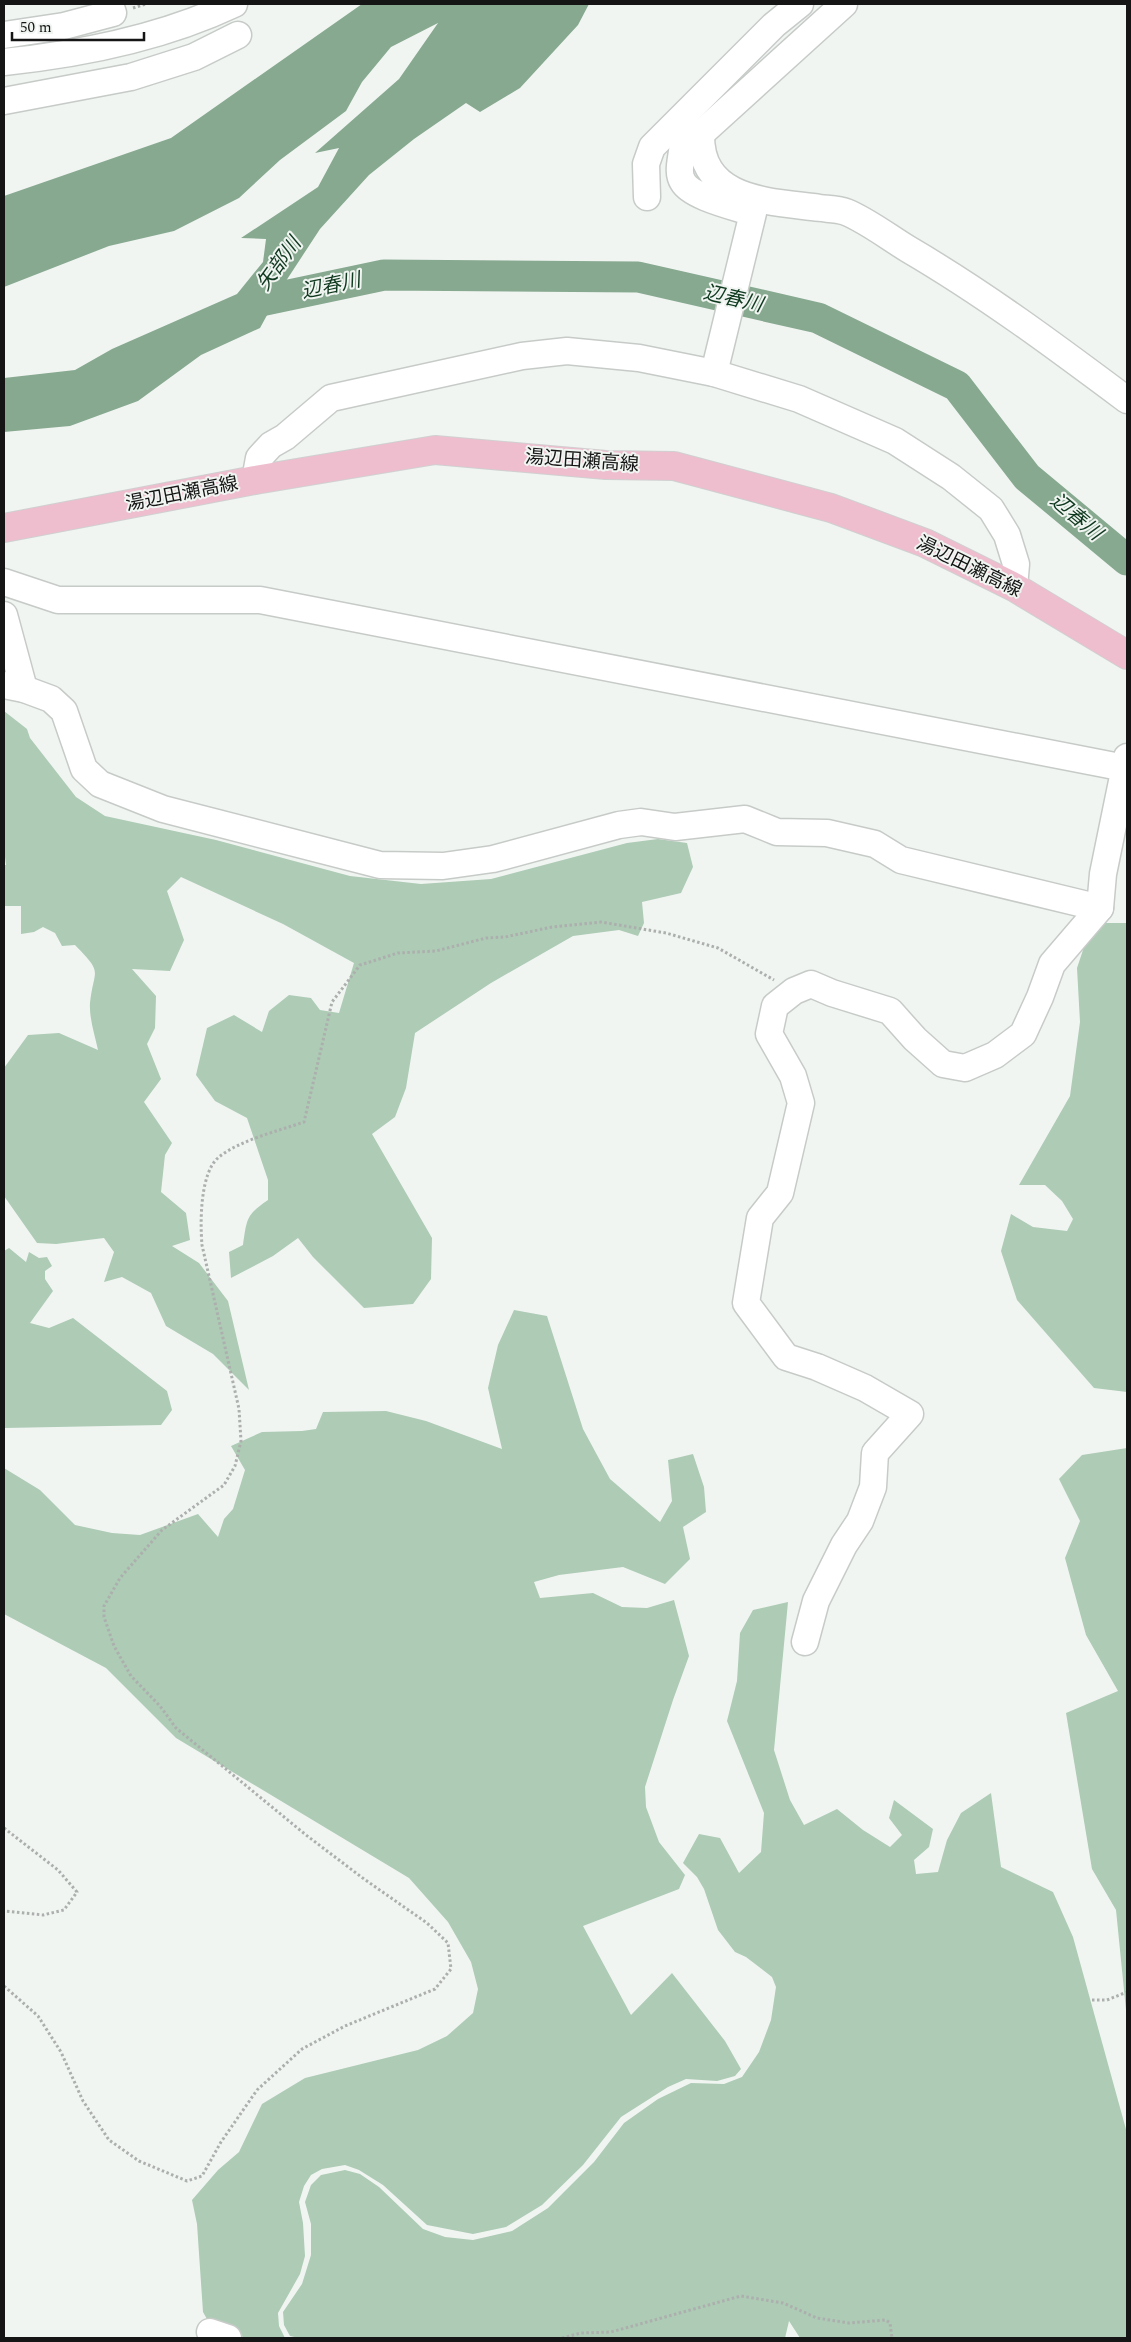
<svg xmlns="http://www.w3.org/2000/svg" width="1131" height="2342" font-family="Spectral,'Noto Sans JP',serif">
<rect width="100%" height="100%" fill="#f1f5f2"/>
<!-- green -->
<g fill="#adcbb5">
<path d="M4,711l23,18 3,9 46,59 29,19 111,24 134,36 71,8 70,-5 136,-36 31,-4 29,4 6,24 -12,26 -39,9 2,21 -6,13 -19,-6 -46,6 -82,47 -76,50 -9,55 -11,29 -23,17 60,104 -1,41 -18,25 -49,4 -51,-51 -15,-19 -25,18 -42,22 -2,-26 14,-7c4,-26 3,-30 25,-45v-20l-21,-62 -32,-17 -19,-26 11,-47 27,-13 28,17 7,-21 20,-16 22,3 9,12 19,3 15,-50 -71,-39 -102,-47 -14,14 17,49 -14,31 -38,-2 24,27 -1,32 -8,16 14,35 -17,23 28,41 -7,12 -4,37 25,21 4,27 -18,6 27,17 29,38 21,89 -36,-36 -47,-28 -15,-33 -29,-16 -18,5 10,-30 -10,-14 -48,6 -19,-1 -33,-47v-128l24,-33 31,-2 39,17c-3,-14 -9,-32 -8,-47 4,-36 14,-28 -15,-58l-13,1 -7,-13 -12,-6 -9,5 -13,2v-28h-17v-41h2l-2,-16z"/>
<polygon points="1103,923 1127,923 1127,1392 1094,1388 1017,1300 1001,1251 1011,1214 1033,1227 1067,1231 1073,1219 1062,1201 1045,1185 1019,1185 1070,1096 1080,1022 1077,968 1088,935"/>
<polygon points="9,1248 26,1262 29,1252 39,1258 47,1257 52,1266 45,1271 45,1279 53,1291 30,1323 49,1328 73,1318 167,1391 172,1410 161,1425 4,1428 4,1251"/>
<polygon points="514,1310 547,1316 583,1429 610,1479 660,1522 672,1501 668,1460 693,1454 704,1487 706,1512 683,1527 690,1559 665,1584 623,1567 559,1575 534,1582 540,1598 593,1593 622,1607 647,1608 674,1600 689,1656 673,1700 645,1787 646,1807 659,1842 685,1875 679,1889 583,1926 631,2015 672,1973 725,2041 741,2069 735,2076 717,2081 686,2079 668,2087 621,2117 583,2165 542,2205 506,2227 473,2234 427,2225 383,2185 359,2170 345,2165 322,2169 311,2175 304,2186 299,2202 303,2223 305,2256 300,2274 278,2313 279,2326 285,2338 247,2338 212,2328 203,2312 197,2224 192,2200 218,2170 239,2152 262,2104 305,2078 418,2050 447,2036 473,2013 478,1989 471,1962 448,1922 409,1878 176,1738 106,1668 4,1614 4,1468 40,1490 75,1525 112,1533 140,1535 198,1514 218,1537 224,1519 233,1509 245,1470 231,1446 262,1432 302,1431 316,1429 323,1412 386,1411 426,1421 502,1449 488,1388 498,1345"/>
<polygon points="1127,1448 1127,2020 1116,1910 1092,1869 1066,1713 1118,1691 1086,1635 1065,1558 1080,1521 1059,1479 1082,1455"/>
<polygon points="788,1602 774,1750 790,1800 804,1825 837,1809 863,1830 890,1847 902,1835 889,1818 894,1800 933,1829 929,1847 914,1860 916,1874 938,1872 947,1840 961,1813 991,1793 1001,1867 1053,1892 1073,1937 1127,2133 1127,2338 800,2338 789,2321 785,2338 299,2338 290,2336 284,2325 283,2312 302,2284 311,2255 311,2224 305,2202 311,2185 321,2175 345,2170 360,2174 379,2187 423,2229 445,2237 473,2240 512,2231 548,2208 594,2162 624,2123 658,2099 691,2083 724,2084 742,2077 759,2052 771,2020 776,1987 772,1977 746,1957 735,1952 718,1930 704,1889 697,1877 683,1863 699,1834 720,1838 739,1873 761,1852 764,1813 727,1721 737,1681 740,1633 753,1610"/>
</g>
<!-- water -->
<polygon fill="#87a990" points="362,4 589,4 578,25 520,88 480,112 466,103 414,139 369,175 320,229 284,284 260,328 201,355 138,401 70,426 4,432 4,378 75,370 112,349 237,294 263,262 266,239 241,238 318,187 339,148 315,153 399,79 438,23 391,47 362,82 346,111 280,160 239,198 174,231 109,246 4,287 4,196 171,138"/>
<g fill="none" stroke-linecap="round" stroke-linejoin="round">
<!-- river -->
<polyline stroke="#87a990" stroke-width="31" points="251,303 384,275 638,277 818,318 957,386 1027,477 1127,560"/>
<defs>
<g id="minor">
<polyline points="4,35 64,26 113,13 110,4"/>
<path d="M4,62c78,-8 158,-24 230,-58"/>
<polyline points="4,101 131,77 194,57 238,35"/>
<path d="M701,134c-1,68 69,67 119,74 8,1 19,1 26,4 22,9 42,25 62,37 77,45 148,98 219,151"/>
<polyline points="647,197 646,164 652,147 774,25 800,4"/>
<path d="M714,373l39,-160c-17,-6 -62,-16 -70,-31 -6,-9 -2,-21 -1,-31l162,-147"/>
<polyline points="255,480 259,458 271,445 285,437 331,398 522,356 567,351 639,358 714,373 799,399 895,441 951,477 991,509 1007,535 1016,564 1014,587"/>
<polyline points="4,582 58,600 260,600 1125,768"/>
<polyline points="4,615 24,689"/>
<polyline points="4,685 24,689 51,699 64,711 84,769 100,784 163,809 380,865 443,866 493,859 619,825 641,822 675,827 745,819 777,832 827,833 875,844 901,860 1100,908"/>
<polyline points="805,1642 816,1601 844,1545 860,1521 873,1487 875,1453 910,1414 865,1388 817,1367 786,1357 746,1303 760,1218 780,1193 801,1103 793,1076 769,1034 775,1006 794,991 811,984 832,993 890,1011 915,1039 943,1064 965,1068 995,1055 1023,1034 1040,997 1052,964 1100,908 1103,874 1127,757"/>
<polyline points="210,2332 228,2338"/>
</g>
<polyline id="major" points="4,528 255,480 435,450 606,465 674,466 831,508 925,543 1014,587 1127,655"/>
</defs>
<!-- minor casing -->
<use href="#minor" stroke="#c7cbc8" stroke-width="29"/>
<!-- major casing -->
<use href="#major" stroke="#d0d0d0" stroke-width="30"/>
<!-- path -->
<g stroke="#acafad" stroke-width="3" stroke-dasharray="2.5 2.5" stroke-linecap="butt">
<polyline points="133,8 146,4"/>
<polyline points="4,1828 58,1870 77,1892 64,1910 43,1915 4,1911"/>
<path d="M4,1986l34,30 23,36 22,49 26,39 30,21 48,20 15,-5 19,-34 36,-52 45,-41 43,-23 90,-37 16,-20 -3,-26 -21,-20 -63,-44 -58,-44 -130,-107 -16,-22 -29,-30 -17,-30 -10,-29v-11l16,-28 42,-48 62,-45 11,-19 6,-25 -2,-32 -37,-164c-2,-23 -2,-73 17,-88 21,-17 59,-26 85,-35l28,-120 28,-37 38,-12 38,-2 50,-13 19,-1 47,-10 49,-5 65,11 52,15 56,32"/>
<polyline points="1092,2000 1107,2000 1127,1992"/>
<polyline points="562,2338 581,2333 611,2332 741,2296 783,2303 817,2318 849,2323 886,2320 890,2323 892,2338"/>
</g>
<!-- minor -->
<use href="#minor" stroke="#fff" stroke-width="26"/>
<!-- major -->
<use href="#major" stroke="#eebdce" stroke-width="28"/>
</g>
<g text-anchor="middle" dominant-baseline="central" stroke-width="4" stroke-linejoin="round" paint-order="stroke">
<!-- street labels -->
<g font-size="19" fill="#141514" stroke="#f1f5f2">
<text transform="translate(582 461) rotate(4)">湯辺田瀬高線</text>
<text transform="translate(182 494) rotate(-11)">湯辺田瀬高線</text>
<text transform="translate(969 567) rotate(26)">湯辺田瀬高線</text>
</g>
<!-- water labels -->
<g font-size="20" font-style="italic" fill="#0f391f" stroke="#f1f5f2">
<text transform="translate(279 264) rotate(-54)">矢部川</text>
<text transform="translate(331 286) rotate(-12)">辺春川</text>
<text transform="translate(733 299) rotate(13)">辺春川</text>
<text transform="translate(1076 517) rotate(40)">辺春川</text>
</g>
</g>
<!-- border -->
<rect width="1131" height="2342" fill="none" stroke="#141514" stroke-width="10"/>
<!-- scale -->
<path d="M12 32v8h132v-8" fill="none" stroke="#141514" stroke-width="2.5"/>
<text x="20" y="32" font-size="15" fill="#141514" stroke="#f1f5f2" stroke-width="4" paint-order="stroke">50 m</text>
</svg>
